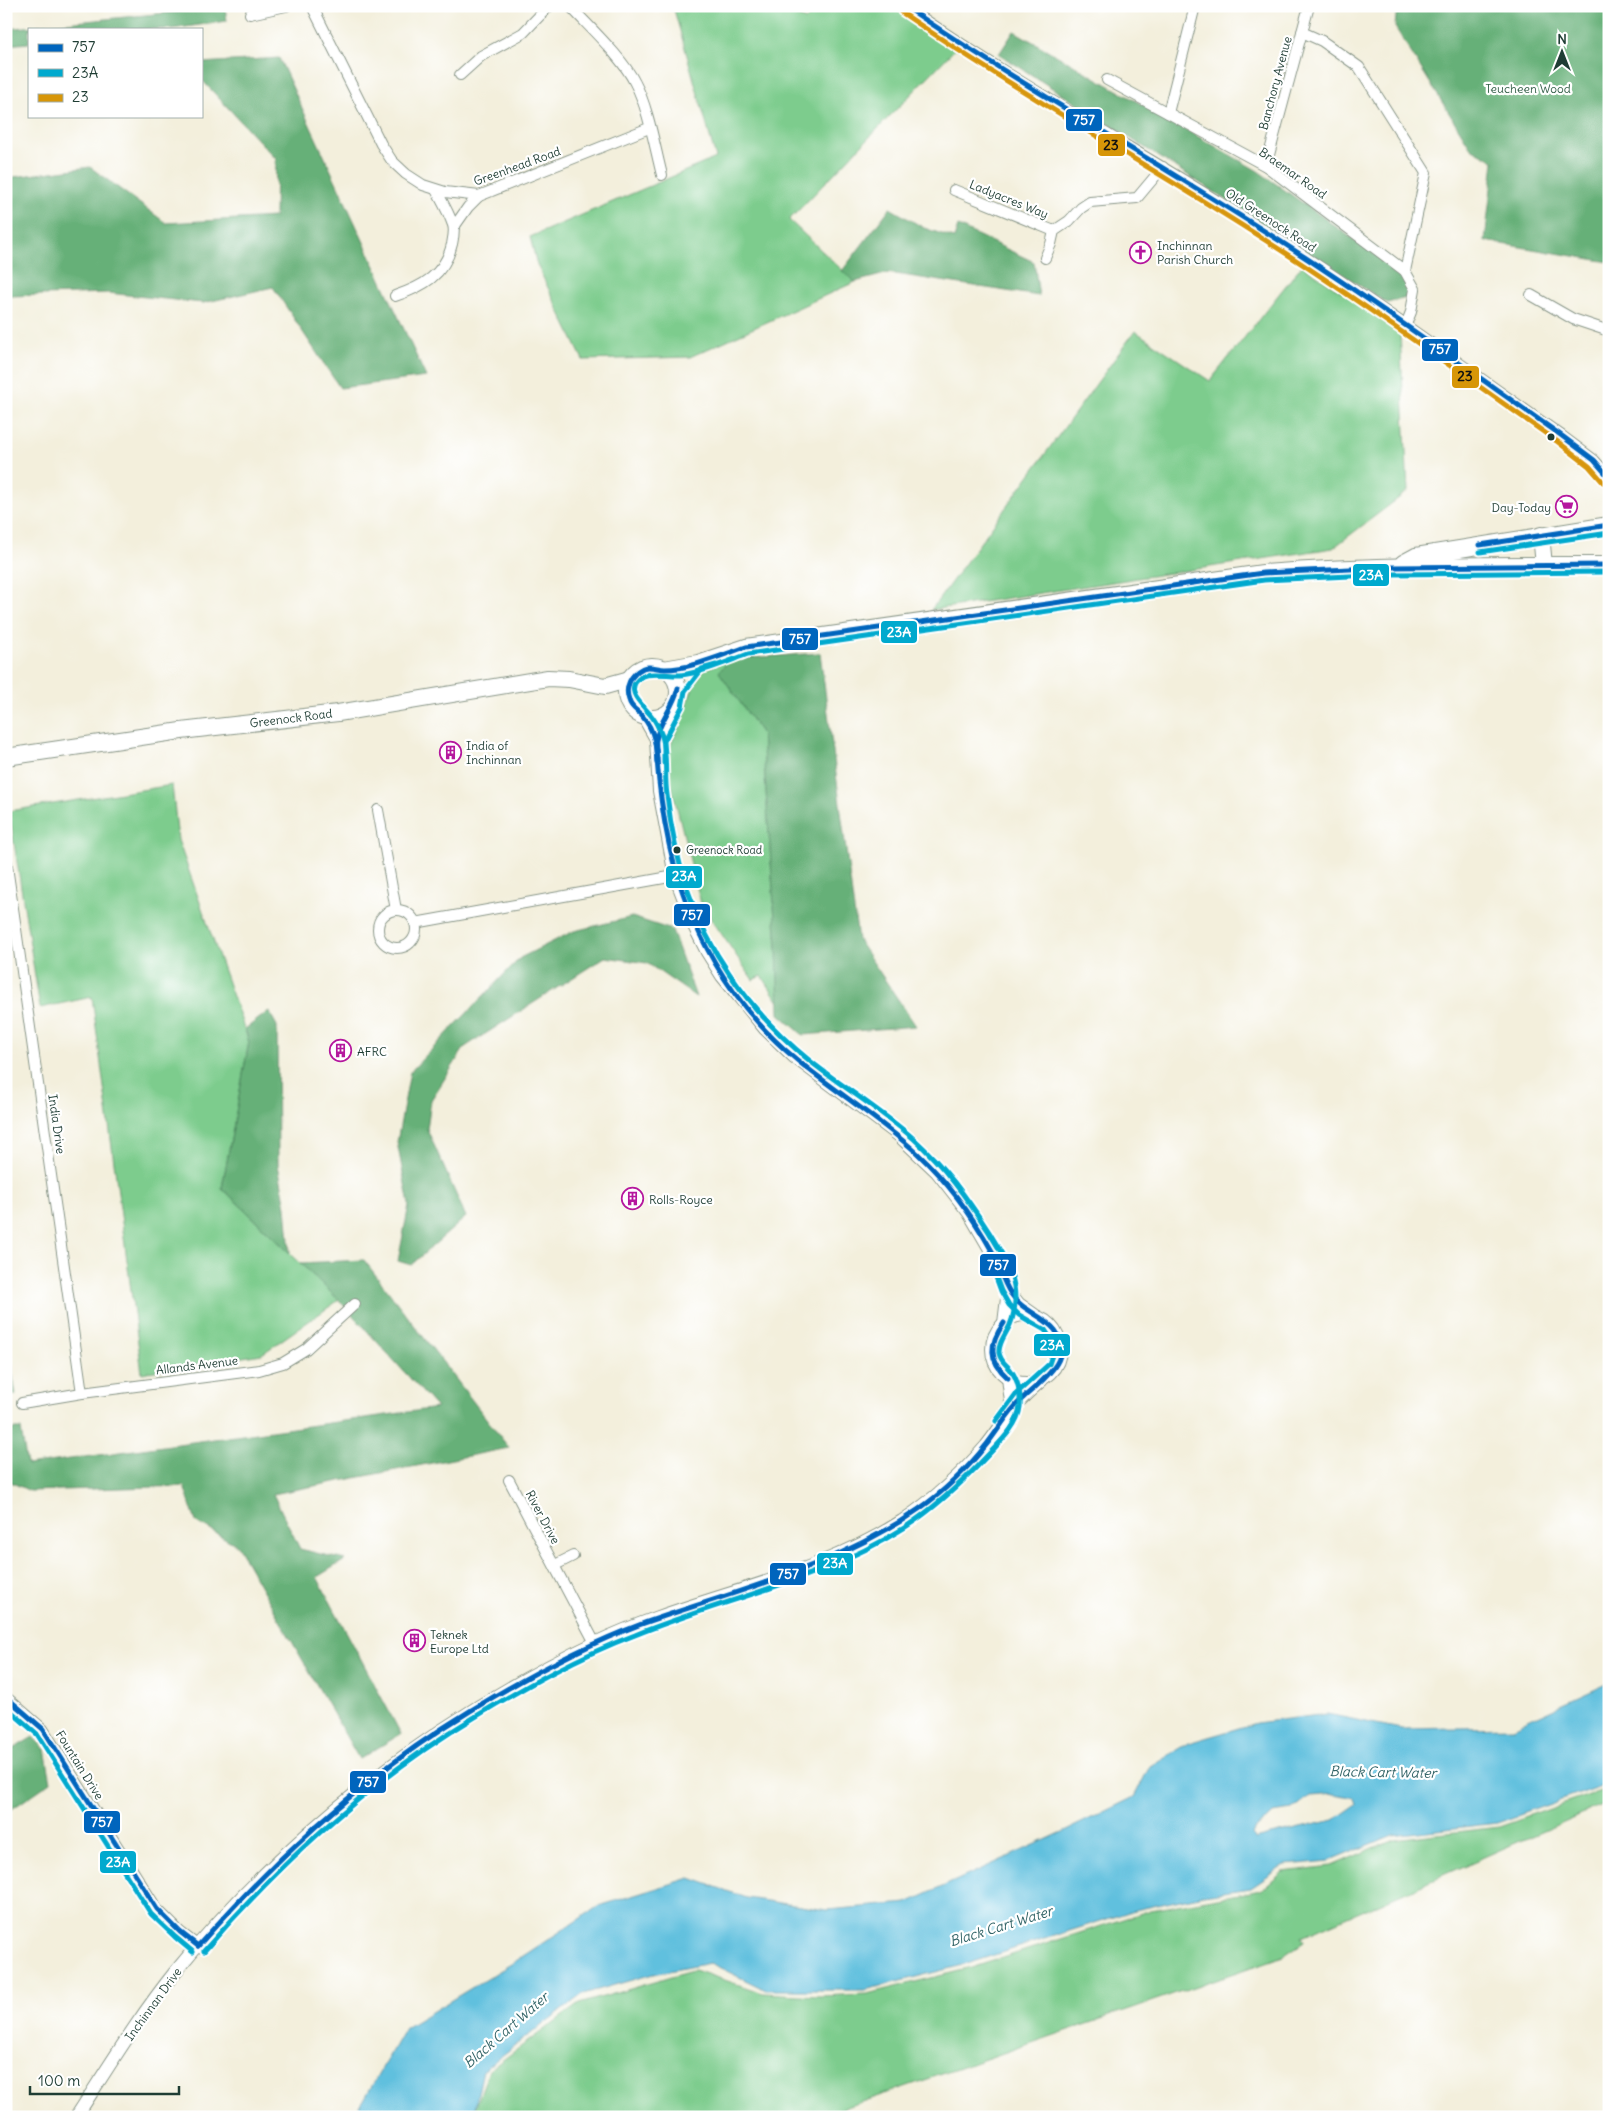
<svg xmlns="http://www.w3.org/2000/svg" width="1615" height="2123" font-family="Delius,sans-serif">
<rect width="100%" height="100%" fill="#fff"/>
<filter id="ink" filterUnits="userSpaceOnUse"><feTurbulence type="fractalNoise" baseFrequency=".02" numOctaves="2"/><feDisplacementMap in="SourceGraphic" scale="10" xChannelSelector="R" yChannelSelector="G"/><feConvolveMatrix kernelMatrix="1 2 1 2 8 2 1 2 1" color-interpolation-filters="sRGB"/></filter>
<filter id="wash" filterUnits="userSpaceOnUse"><feTurbulence type="fractalNoise" baseFrequency=".0096" numOctaves="4" result="noise"/><feDisplacementMap in="SourceGraphic" scale="20" xChannelSelector="R" yChannelSelector="G"/><feGaussianBlur stdDeviation="1.12" result="paint"/><feColorMatrix in="noise" values="0 0 0 0 0 0 0 0 0 0 0 0 0 0 0 0 0 1.4 0 .05"/><feComposite in="paint" operator="in"/></filter>
<g filter="url(#wash)">
<rect width="100%" height="100%" fill="#f3efdc"/>
<!-- green -->
<g fill="#7dcc8d" stroke="#4e8460">
<polygon points="673,6 776,6 806,20 816,6 892,6 956,48 789,220 855,282 690,357 583,360 537,265 530,237 716,158"/>
<polygon points="1302,265 1400,332 1408,491 1333,548 931,610 1135,331 1210,381"/>
<polygon points="730,659 720,672 762,734 777,947 779,1002 762,976 753,980 701,904 671,784 668,752 694,685 703,670"/>
<polygon points="172,785 178,840 249,1042 222,1188 339,1300 262,1354 142,1373 92,997 40,1008 9,811"/>
<polygon points="1609,1788 1609,1802 1302,1937 1304,1942 1283,1956 818,2117 472,2117 489,2070 579,2004 695,1970 763,1993 819,1996 867,1994 971,1968 1151,1910 1262,1890 1283,1872 1332,1866 1394,1839 1499,1827"/>
</g>
<!-- forest -->
<g fill="#66b078" stroke="#427656">
<polygon points="1397,6 1609,6 1609,262 1485,241 1494,161 1471,148 1395,27"/>
<polygon points="225,7 227,21 172,29 29,29 29,43 6,45 6,29"/>
<polygon points="1014,31 1258,171 1398,271 1408,287 1410,297 1387,303 999,54"/>
<polygon points="279,58 426,377 340,388 273,287 203,303 108,293 9,296 6,294 6,178 90,167 166,223 275,217 276,159 201,79 201,63"/>
<polygon points="890,208 924,228 954,238 958,226 1034,262 1039,296 889,273 855,282 842,271"/>
<polygon points="820,653 858,940 916,1026 803,1035 779,1014 777,947 762,734 719,672 730,659"/>
<polygon points="632,917 672,930 696,997 647,963 605,957 465,1047 431,1100 427,1129 466,1217 411,1265 398,1261 409,1205 397,1142 410,1072 520,958 574,931"/>
<polygon points="269,1011 277,1026 278,1165 286,1207 290,1253 222,1188 249,1042 245,1029"/>
<polygon points="364,1260 509,1448 273,1494 300,1549 345,1560 317,1577 401,1734 359,1759 237,1545 196,1522 184,1486 30,1491 6,1480 6,1429 21,1429 27,1465 437,1408 339,1300 300,1263"/>
<polygon points="6,1337 16,1395 6,1396"/>
<polygon points="33,1737 45,1749 51,1782 6,1813 6,1753"/>
</g>
<!-- water -->
<path fill="#60c0de" stroke="#407e89" fill-rule="evenodd" d="M1609,1683v100l-112,40 -104,12 -63,26 -45,4 -34,23 -48,7 -68,15 -172,55 -98,25h-99l-56,-27 -57,11 -70,20 -100,76 -10,47h-119l51,-89 106,-64 88,-58 91,-28 57,20 80,12 80,-7 160,-73 67,-33 16,-31 38,-23 68,-20 71,-9 74,15 112,-2zM1335,1794l20,4 2,6 -23,16 -80,19 -2,-6 21,-20 19,-3 18,-14z"/>
</g>
<g filter="url(#ink)">
<g fill="none" stroke-linecap="round" stroke-linejoin="round">
<defs>
<g id="minor">
<polyline points="312,6 381,144 392,161 406,174 423,185 445,192 479,196 649,128"/>
<path d="M570,6c19,21 53,52 65,77 13,24 20,65 27,92"/>
<path d="M905,6c109,76 226,140 338,211 109,68 214,145 319,219l32,24 15,17"/>
<polyline points="250,14 286,6"/>
<polyline points="1302,32 1322,41 1359,67 1426,173 1405,271"/>
<polyline points="460,75 481,56 523,33 549,6"/>
<polyline points="1107,80 1266,166 1405,271 1415,289 1411,312 1405,327"/>
<polyline points="1168,113 1195,6"/>
<polyline points="1266,166 1309,6"/>
<polyline points="954,190 1054,231"/>
<polyline points="454,227 468,207 479,196"/>
<polyline points="1045,258 1051,244 1054,231 1069,221 1081,208 1090,202 1137,198 1163,167"/>
<polyline points="1531,295 1573,319 1609,331"/>
<path d="M395,296c27,-9 50,-21 57,-52 1,-5 3,-13 1,-19 -4,-12 -11,-24 -17,-35"/>
<polyline points="378,810 396,910"/>
<polyline points="6,859 82,1393"/>
<circle cx="397" cy="929" r="19"/>
<polyline points="415,923 675,876"/>
<polyline points="22,1403 82,1393 259,1370 283,1363 306,1349 355,1304"/>
<polyline points="509,1480 595,1643"/>
<polyline points="555,1565 573,1556"/>
<polyline points="6,1697 43,1729 157,1909 180,1932 198,1946"/>
</g>
<g id="tertiary">
<polyline points="669,712 656,739 659,791 675,876 694,926 707,952 722,976 765,1029 794,1057 898,1135 937,1172 969,1213 998,1263 1008,1290 1019,1304 1036,1316"/>
<polyline points="643,716 656,739"/>
<circle cx="1026" cy="1349" r="34"/>
<polyline points="1004,1323 1008,1290"/>
<polyline points="1008,1378 1012,1410"/>
<path d="M76,2117c32,-49 62,-99 99,-145 114,-140 257,-251 420,-329 100,-48 210,-60 307,-122 31,-21 59,-46 84,-75 9,-11 17,-23 25,-35 9,-12 20,-21 31,-31"/>
</g>
<g id="primary">
<polyline points="1541,535 1544,565"/>
<polyline points="1403,563 1416,556 1609,525"/>
<circle cx="652" cy="692" r="26"/>
<path d="M664,669l34,-6 48,-16 517,-74c115,-9 231,-8 346,-8"/>
<polyline points="6,757 181,731 338,713 548,678 569,679 605,686 630,679"/>
</g>
</defs>
<!-- minor casing -->
<use href="#minor" stroke="#899688" stroke-width="12"/>
<!-- tertiary casing -->
<use href="#tertiary" stroke="#899688" stroke-width="14"/>
<!-- primary casing -->
<use href="#primary" stroke="#899688" stroke-width="18"/>
<!-- minor -->
<use href="#minor" stroke="#fff" stroke-width="10"/>
<!-- tertiary -->
<use href="#tertiary" stroke="#fff" stroke-width="12"/>
<!-- primary -->
<use href="#primary" stroke="#fff" stroke-width="16"/>
<defs>
<g id="bus-1">
<path d="M905,6c123,84 253,156 378,237 95,61 187,128 279,193l32,24 15,17"/>
<polyline points="1480,545 1609,525"/>
<path d="M657,763c-1,-17 -2,-32 -14,-46 -5,-7 -12,-8 -14,-17 -5,-13 2,-26 14,-32 7,-3 15,1 22,1 26,0 57,-14 81,-22l517,-74 130,-6 216,-2"/>
<path d="M1004,1323c-15,21 -16,37 4,55"/>
<polyline points="6,1697 43,1729 157,1909 180,1932 198,1946"/>
<path d="M198,1946c80,-91 168,-172 272,-235 54,-33 110,-64 169,-86 95,-34 196,-57 280,-116 26,-18 49,-41 68,-65 12,-15 21,-32 35,-45 18,-17 54,-41 33,-69 -12,-15 -33,-19 -44,-36 -9,-13 -12,-29 -19,-43 -20,-36 -44,-69 -75,-98 -37,-34 -81,-61 -120,-93 -67,-55 -109,-132 -128,-216 -6,-28 -10,-56 -12,-85 0,-4 -2,-15 -1,-19 3,-19 18,-33 22,-52"/>
</g>
<g id="bus-2">
<polyline points="1480,552 1609,533"/>
<polyline points="664,763 664,741 682,707 685,691 702,669 716,665"/>
<polyline points="994,1272 1001,1291 1009,1305 1019,1315 1045,1330 1051,1339 1053,1352 1049,1364 1016,1394 996,1421"/>
<polyline points="6,1707 37,1734 151,1914 175,1937 193,1952"/>
<path d="M204,1951c79,-91 167,-172 271,-234 51,-31 104,-61 160,-82 89,-36 187,-55 269,-107 31,-20 58,-45 83,-72 12,-13 31,-30 33,-49 1,-13 -2,-28 -10,-38 -5,-6 -9,-7 -11,-16 -1,-10 7,-19 11,-28 5,-12 6,-26 4,-39 -3,-20 -15,-37 -25,-54 -22,-34 -45,-66 -75,-93 -33,-29 -70,-51 -104,-78 -31,-25 -59,-55 -81,-88 -36,-52 -55,-116 -62,-178 -3,-19 1,-40 -5,-59 -2,-5 -6,-14 -9,-18 -7,-11 -32,-27 -12,-41 10,-6 29,-1 40,-2 23,-3 45,-13 67,-21l516,-74 129,-6 216,-2"/>
</g>
<path id="bus-3" d="M901,12c123,84 253,156 378,237 95,61 186,128 279,193l31,24 14,16"/>
</defs>
<!-- bus-1 casing -->
<use href="#bus-1" stroke="#fff" stroke-width="9"/>
<!-- bus-2 casing -->
<use href="#bus-2" stroke="#fff" stroke-width="9"/>
<!-- bus-3 casing -->
<use href="#bus-3" stroke="#fff" stroke-width="9"/>
<!-- bus-1 -->
<use href="#bus-1" stroke="#0065bd" stroke-width="5"/>
<!-- bus-2 -->
<use href="#bus-2" stroke="#00a9ce" stroke-width="5"/>
<!-- bus-3 -->
<use href="#bus-3" stroke="#d79608" stroke-width="5"/>
</g>
</g>
<!-- icons -->
<defs>
<symbol id="church-ring" viewBox="-11 -11 22 22"><circle r="9.5" fill="#fff" stroke="#b5179e" stroke-width="1.5"/><path d="M-1.2-6h2.4v3.5h3.3v2.4h-3.3V6h-2.4V-.1h-3.3v-2.4h3.3Z" fill="#b5179e"/></symbol>
<symbol id="supermarket-ring" viewBox="-11 -11 22 22"><circle r="9.5" fill="#fff" stroke="#b5179e" stroke-width="1.5"/><path d="M-6-5.5h2.5l.6 2H6L4.5 2H-2.5L-4.4-4H-6ZM-1.5 3.2a1.3 1.3 0 1 0 .1 0ZM3 3.2a1.3 1.3 0 1 0 .1 0Z" fill="#b5179e"/></symbol>
<symbol id="building-ring" viewBox="-11 -11 22 22"><circle r="9.5" fill="#fff" stroke="#b5179e" stroke-width="1.5"/><path d="M-4-6H4V6H1V3H-1V6H-4ZM-2.5-4.3h1.7v1.8h-1.7ZM.8-4.3h1.7v1.8H.8ZM-2.5-1h1.7V.8h-1.7ZM.8-1h1.7V.8H.8Z" fill="#b5179e"/></symbol>
</defs>
<g fill-rule="evenodd">
<use href="#church-ring" x="1128" y="240" width="25" height="25"/>
<use href="#supermarket-ring" x="1554" y="494" width="25" height="25"/>
<use href="#building-ring" x="438" y="740" width="25" height="25"/>
<use href="#building-ring" x="328" y="1038" width="25" height="25"/>
<use href="#building-ring" x="620" y="1186" width="25" height="25"/>
<use href="#building-ring" x="402" y="1628" width="25" height="25"/>
</g>
<!-- markers -->
<g fill="#1f3d34" stroke="#fff" stroke-width="2">
<circle cx="1551" cy="437" r="4.5"/>
<circle cx="677" cy="850" r="4.5"/>
</g>
<g text-anchor="middle" dominant-baseline="central" stroke-width="4.5" stroke-linejoin="round" paint-order="stroke">
<!-- bus labels -->
<g font-size="11" fill="#1f3d34" stroke="#fff" text-anchor="start">
<text x="686" y="850">Greenock Road</text>
</g>
<!-- street labels -->
<g font-size="12" fill="#1f3d34" stroke="#fff">
<text transform="translate(1275 83) rotate(-75)">Banchory Avenue</text>
<text transform="translate(517 166) rotate(-20)">Greenhead Road</text>
<text transform="translate(1293 173) rotate(35)">Braemar Road</text>
<text transform="translate(1009 199) rotate(22)">Ladyacres Way</text>
<text transform="translate(1271 220) rotate(33)">Old Greenock Road</text>
<text transform="translate(291 718) rotate(-7)">Greenock Road</text>
<text transform="translate(57 1124) rotate(82)">India Drive</text>
<text transform="translate(197 1365) rotate(-7)">Allands Avenue</text>
<text transform="translate(543 1517) rotate(62)">River Drive</text>
<text transform="translate(80 1765) rotate(58)">Fountain Drive</text>
<text transform="translate(153 2004) rotate(-54)">Inchinnan Drive</text>
</g>
<!-- park labels -->
<g font-size="12" fill="#36614a" stroke="#fff">
<text x="1528" y="88">Teucheen Wood</text>
</g>
<!-- poi labels -->
<g font-size="12" fill="#1f3d34" stroke="#fff" text-anchor="start">
<text x="1157" y="245">Inchinnan<tspan x="1157" dy="14">Parish Church</tspan></text>
<text x="1551" y="507" text-anchor="end">Day-Today</text>
<text x="466" y="745">India of<tspan x="466" dy="14">Inchinnan</tspan></text>
<text x="357" y="1051">AFRC</text>
<text x="649" y="1199">Rolls-Royce</text>
<text x="430" y="1634">Teknek<tspan x="430" dy="14">Europe Ltd</tspan></text>
</g>
<!-- water labels -->
<g font-size="14" font-style="italic" fill="#326467" stroke="#fff">
<text transform="translate(1383 1772) rotate(1)">Black Cart Water</text>
<text transform="translate(1001 1926) rotate(-17)">Black Cart Water</text>
<text transform="translate(506 2030) rotate(-41)">Black Cart Water</text>
</g>
</g>
<g stroke="#fff" stroke-width="2">
<rect x="1065" y="108" width="38" height="24" rx="5" fill="#0065bd"/>
<rect x="1097" y="133" width="29" height="24" rx="5" fill="#d79608"/>
<rect x="1421" y="338" width="38" height="24" rx="5" fill="#0065bd"/>
<rect x="1451" y="365" width="29" height="24" rx="5" fill="#d79608"/>
<rect x="1352" y="563" width="38" height="24" rx="5" fill="#00a9ce"/>
<rect x="880" y="620" width="38" height="24" rx="5" fill="#00a9ce"/>
<rect x="781" y="627" width="38" height="24" rx="5" fill="#0065bd"/>
<rect x="665" y="865" width="38" height="24" rx="5" fill="#00a9ce"/>
<rect x="673" y="903" width="38" height="24" rx="5" fill="#0065bd"/>
<rect x="979" y="1253" width="38" height="24" rx="5" fill="#0065bd"/>
<rect x="1033" y="1333" width="38" height="24" rx="5" fill="#00a9ce"/>
<rect x="816" y="1552" width="38" height="24" rx="5" fill="#00a9ce"/>
<rect x="769" y="1562" width="38" height="24" rx="5" fill="#0065bd"/>
<rect x="349" y="1770" width="38" height="24" rx="5" fill="#0065bd"/>
<rect x="83" y="1810" width="38" height="24" rx="5" fill="#0065bd"/>
<rect x="99" y="1850" width="38" height="24" rx="5" fill="#00a9ce"/>
</g>
<g font-size="14" text-anchor="middle" font-weight="bold" fill="#fff">
<text x="1084" y="125">757</text>
<text x="1440" y="354">757</text>
<text x="1371" y="580">23A</text>
<text x="899" y="637">23A</text>
<text x="800" y="644">757</text>
<text x="684" y="881">23A</text>
<text x="692" y="920">757</text>
<text x="998" y="1270">757</text>
<text x="1052" y="1350">23A</text>
<text x="835" y="1568">23A</text>
<text x="788" y="1579">757</text>
<text x="368" y="1787">757</text>
<text x="102" y="1827">757</text>
<text x="118" y="1867">23A</text>
</g>
<g font-size="14" text-anchor="middle" font-weight="bold" fill="#111">
<text x="1111" y="150">23</text>
<text x="1465" y="381">23</text>
</g>
<!-- margin -->
<rect width="1615" height="2123" fill="none" stroke="#fff" stroke-width="25"/>
<!-- legend -->
<rect x="28" y="28" width="175" height="90" fill="#ffffff" stroke="#a5b1ae"/>
<rect x="38" y="44" width="25" height="8" fill="#0065bd" stroke="#a5b1ae"/>
<text x="72" y="52" font-size="15" fill="#1f3d34">757</text>
<rect x="38" y="69" width="25" height="8" fill="#00a9ce" stroke="#a5b1ae"/>
<text x="72" y="78" font-size="15" fill="#1f3d34">23A</text>
<rect x="38" y="94" width="25" height="8" fill="#d79608" stroke="#a5b1ae"/>
<text x="72" y="102" font-size="15" fill="#1f3d34">23</text>
<!-- north arrow -->
<g transform="translate(1562 52)" stroke="#ffffff" stroke-width="4" paint-order="stroke">
<path d="M0-4L9 19L0 12L-9 19Z" fill="#1f3d34"/>
<text y="-8" font-size="14" font-weight="bold" text-anchor="middle" fill="#1f3d34">N</text>
</g>
<!-- scale -->
<path d="M30 2086v8h149v-8" fill="none" stroke="#1f3d34" stroke-width="2.5"/>
<text x="38" y="2086" font-size="15" fill="#1f3d34" stroke="#ffffff" stroke-width="4" paint-order="stroke">100 m</text>
</svg>
